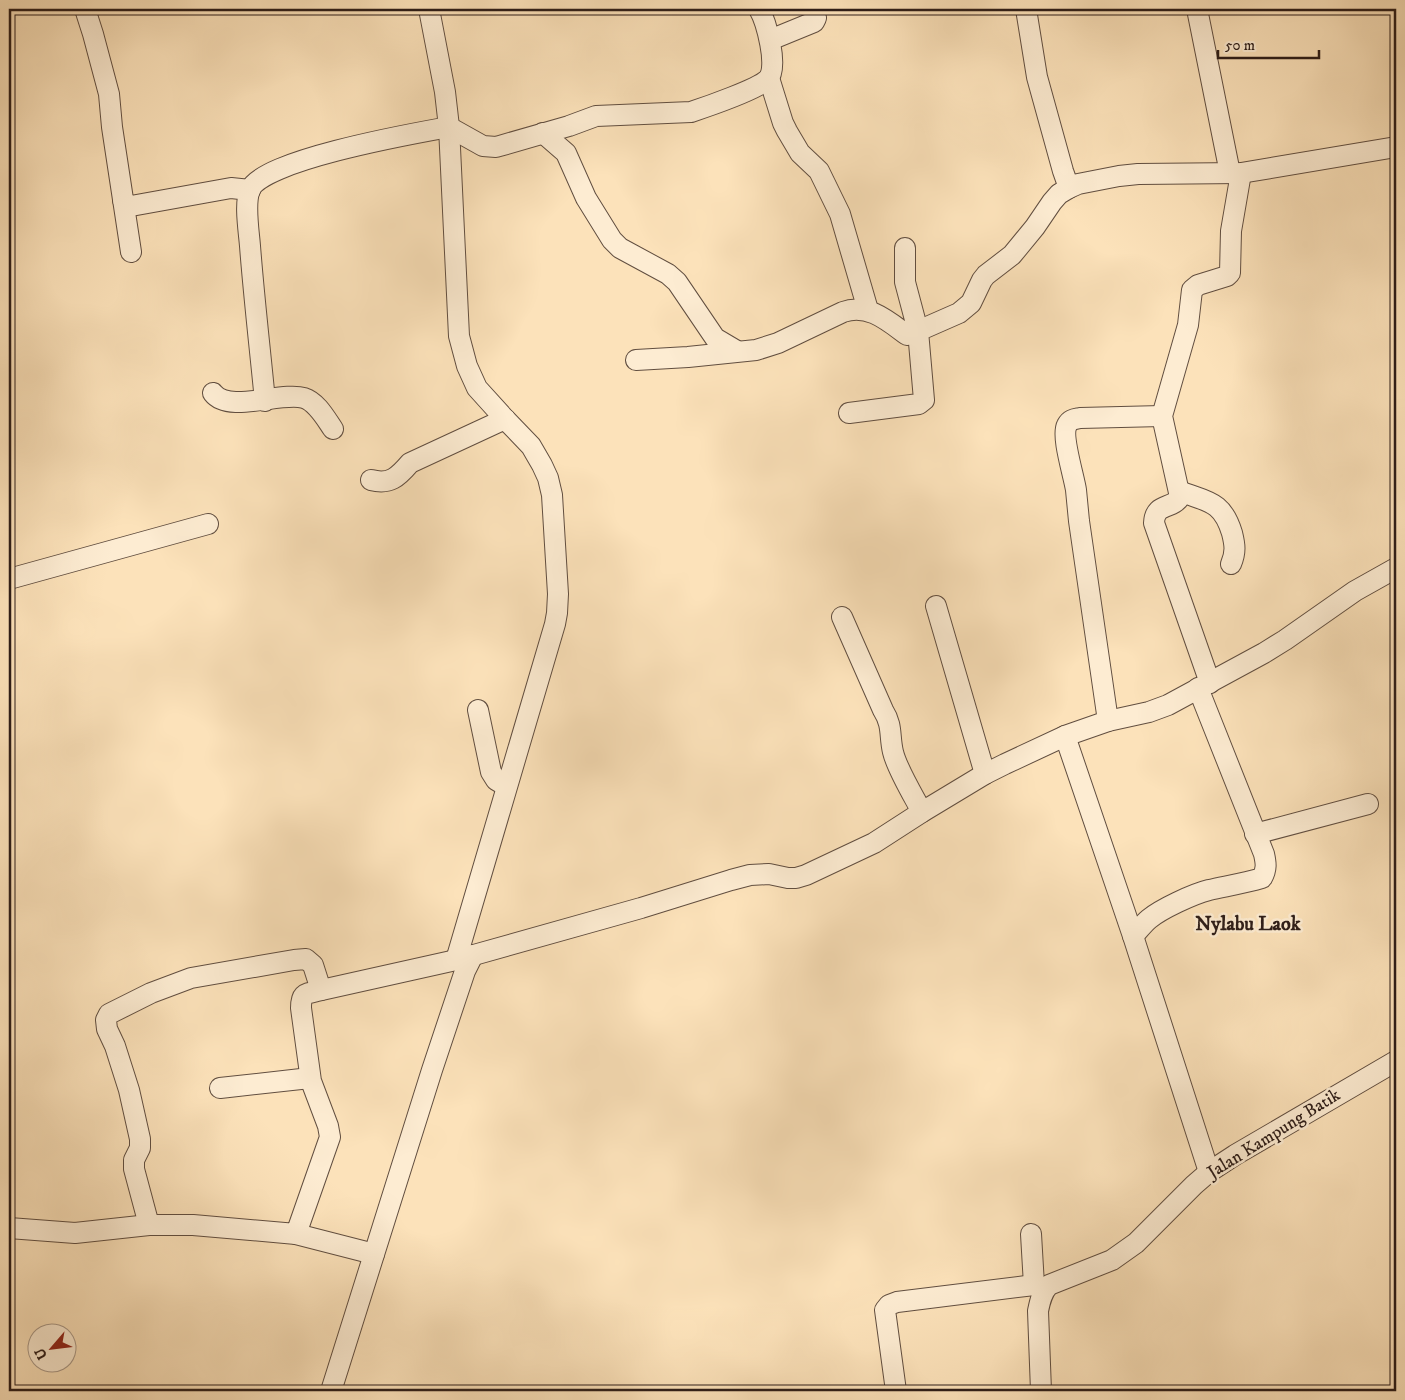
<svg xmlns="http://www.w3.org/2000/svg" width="1405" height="1400" font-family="'IM FELL DW Pica',serif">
<rect width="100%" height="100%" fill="#fce2ba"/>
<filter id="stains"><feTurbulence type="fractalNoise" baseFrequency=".004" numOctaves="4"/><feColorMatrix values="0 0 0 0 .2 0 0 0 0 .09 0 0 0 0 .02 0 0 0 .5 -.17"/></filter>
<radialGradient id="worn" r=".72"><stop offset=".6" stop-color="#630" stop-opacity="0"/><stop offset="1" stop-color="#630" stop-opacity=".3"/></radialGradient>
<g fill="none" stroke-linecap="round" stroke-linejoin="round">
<defs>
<g id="minor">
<polyline points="85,9 93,34 109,94 112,127 131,252"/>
<polyline points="429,9 445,92 449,127 459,336 467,366 477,388 505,419 531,446 542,465 548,478 552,495 558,594 557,613 555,624 456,960"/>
<polyline points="1026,9 1037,77 1063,171 1069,188"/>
<polyline points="1197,9 1230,173"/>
<polyline points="770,40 814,22 816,18 813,9"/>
<polyline points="769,78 783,123 787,131 800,153 819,171 840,214 868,310"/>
<polyline points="543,133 566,153 586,198 612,240 620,248 668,274 677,282 715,338 737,351"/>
<polyline points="123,200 127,204 131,206 231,188 250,190"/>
<path d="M636,360l52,-3 68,-7 22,-7 65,-31c25,-9 45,9 64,23l5,-1 6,-3 -13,-49v-34"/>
<path d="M213,393c16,21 69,-2 91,5 13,4 22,21 29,31"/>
<path d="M265,401c-5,-52 -11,-103 -15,-155 -1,-14 -6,-43 0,-56 11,-30 166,-57 199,-63l34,19 13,1 73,-21 27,-10 95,-4c15,-5 67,-23 77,-33 11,-12 -2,-58 -9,-70"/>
<polyline points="849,413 919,404 924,400 918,331 959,313 971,303 982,280 986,275 1012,255 1035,227 1052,202 1059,194 1069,188 1078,184 1119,176 1138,174 1241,173 1396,147"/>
<path d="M371,480c19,5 27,-3 39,-17l95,-44"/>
<path d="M1179,491c28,11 43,9 53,42 3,12 4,19 -1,31"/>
<polyline points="9,579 208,524"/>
<polyline points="936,606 985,774"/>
<path d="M842,617l41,93c10,16 6,25 10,42 4,17 20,43 29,60"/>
<path d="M1210,683l-56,-160c1,-21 18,-13 26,-26l-18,-81 26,-91 4,-35 6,-5 29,-9 3,-3 1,-42 10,-58"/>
<polyline points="478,710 491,772 496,780 506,786"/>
<path d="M1108,721l-29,-200c-1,-11 -2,-21 -3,-31 -2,-14 -15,-54 -9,-65 3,-6 8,-6 13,-7l82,-2"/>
<polyline points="1065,736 1133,936 1209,1172"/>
<polyline points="1255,834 1368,804"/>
<path d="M1133,936c5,-5 10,-12 16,-17 12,-10 44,-25 60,-29 18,-4 36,-7 53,-12 5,-9 4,-15 2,-24l-66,-166"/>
<polyline points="220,1088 310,1078"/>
<polyline points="149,1225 134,1169 134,1160 140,1148 140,1139 129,1090 115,1046 107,1029 106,1020 109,1014 151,993 191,978 294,960 306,959 313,965 321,990"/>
<path d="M9,1228l66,5 74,-8h44l103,9 34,-97 -2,-11 -17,-45 -10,-73c0,-14 3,-14 16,-17l139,-31 185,-52 90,-28 19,-5 19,-1 19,4h8l10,-3 68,-32 48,-31 63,-38 20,-10 60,-28 43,-15 41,-9 19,-7 96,-52 21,-13 70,-49 41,-23"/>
<polyline points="296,1234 374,1254"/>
<polyline points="1031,1234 1034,1285"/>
<polyline points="331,1391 432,1070 465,971 473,955"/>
<polyline points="896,1391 885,1310 889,1305 897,1302 1034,1285 1045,1289"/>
<path d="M1041,1391l-3,-80c2,-10 4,-19 11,-26l63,-25 24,-17 58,-58 15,-13 26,-17 161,-94"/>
</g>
</defs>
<!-- minor casing -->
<use href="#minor" stroke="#614e40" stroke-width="22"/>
<!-- minor -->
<use href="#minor" stroke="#fdecd2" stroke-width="20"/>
</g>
<g text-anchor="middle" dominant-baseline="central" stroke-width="5" stroke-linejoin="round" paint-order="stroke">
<!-- street labels -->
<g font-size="18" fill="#2d1d18" stroke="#fdecd2">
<text transform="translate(1274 1134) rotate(-32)">Jalan Kampung Batik</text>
</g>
<!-- quarter labels -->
<g font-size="20" font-weight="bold" fill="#2d1d18" stroke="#fdecd2">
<text x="1248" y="924">Nylabu Laok</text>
</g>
</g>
<!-- margin -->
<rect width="1405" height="1400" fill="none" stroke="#fce2ba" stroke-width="30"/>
<rect x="10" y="10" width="1385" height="1380" fill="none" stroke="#2d1d18" stroke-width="2.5"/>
<rect x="15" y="15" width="1375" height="1370" fill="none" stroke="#2d1d18"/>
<!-- north arrow -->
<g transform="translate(52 1348) rotate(242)"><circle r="24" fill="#fdecd2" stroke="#aa9988"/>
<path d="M0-4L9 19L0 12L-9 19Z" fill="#8f2418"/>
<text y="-8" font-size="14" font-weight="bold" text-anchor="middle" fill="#2d1d18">U</text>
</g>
<!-- scale -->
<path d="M1218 50v8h101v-8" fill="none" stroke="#2d1d18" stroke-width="2.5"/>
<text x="1225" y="50" font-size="15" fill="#2d1d18" stroke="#fdecd2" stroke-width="4" paint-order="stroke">50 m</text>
<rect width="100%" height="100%" filter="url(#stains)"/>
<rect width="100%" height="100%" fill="url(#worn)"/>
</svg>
